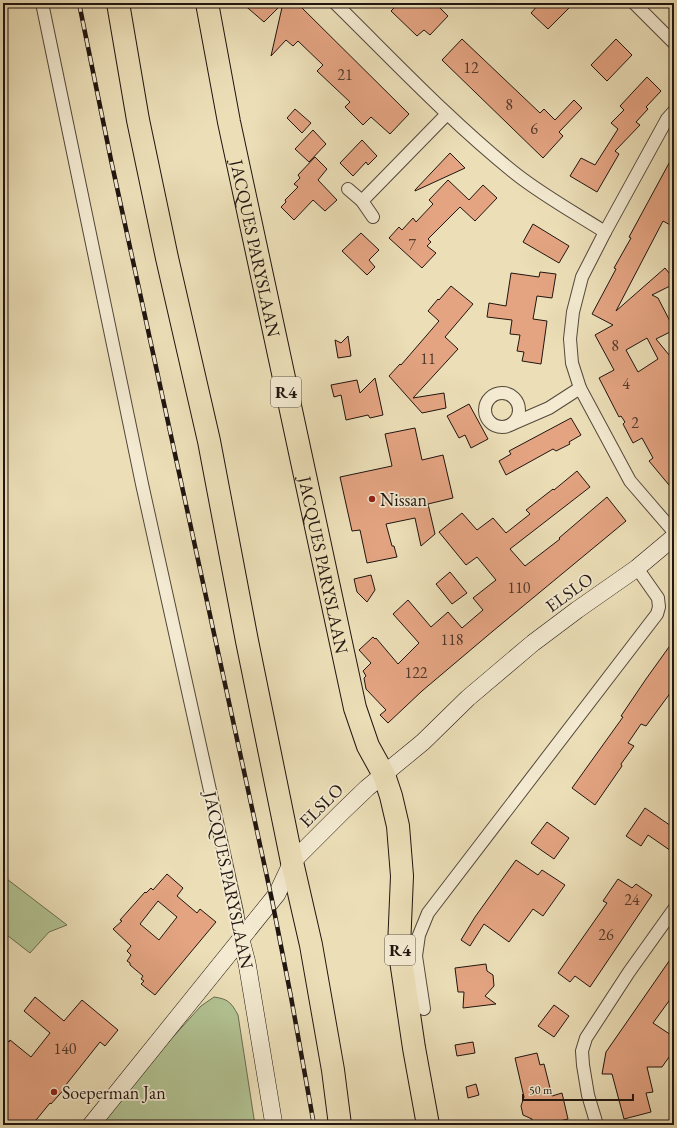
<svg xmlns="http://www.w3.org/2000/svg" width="677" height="1128" font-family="'EB Garamond',serif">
<rect width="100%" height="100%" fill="#ecdfb8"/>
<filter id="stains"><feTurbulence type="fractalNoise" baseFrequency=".005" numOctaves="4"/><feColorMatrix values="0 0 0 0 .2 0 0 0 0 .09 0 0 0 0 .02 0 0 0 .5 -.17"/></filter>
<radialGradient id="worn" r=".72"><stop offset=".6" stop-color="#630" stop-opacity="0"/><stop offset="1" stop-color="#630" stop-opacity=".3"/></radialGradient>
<!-- green -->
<g fill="#b2c393" stroke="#696c52">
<polygon points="3,876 67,925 49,932 30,953 3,932"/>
<path d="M214,997c14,2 17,5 24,18l17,110h-155l54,-67 47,-52z"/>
</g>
<!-- building -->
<g fill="#e4a482" stroke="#201510" fill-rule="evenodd">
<polygon points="242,3 283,3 264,22"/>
<polygon points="283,3 297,3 409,114 390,134 371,117 363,125 345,107 350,102 317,71 323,65 298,41 293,46 286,40 271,56"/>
<polygon points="399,3 435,3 448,16 430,35 424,30 417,36 391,11"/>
<polygon points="540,3 574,3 548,29 531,13"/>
<polygon points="462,39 540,113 544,109 555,120 574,100 582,108 559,132 563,136 543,158 442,60"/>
<polygon points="616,39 632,55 607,81 591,65"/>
<polygon points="647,77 661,91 646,107 648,109 636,122 640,125 615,151 619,154 597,192 570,176 581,158 595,165 618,129 611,123 624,110 620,106"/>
<polygon points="295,109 311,123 302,133 287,118"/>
<polygon points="313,130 326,144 309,162 295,149"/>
<polygon points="362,140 377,156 368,165 366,162 353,176 340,163"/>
<polygon points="450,153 465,168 415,191 415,190"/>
<path d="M674,154v73l-11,-6 -47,90 49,-43 9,11v3l-4,4 -18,9 6,3 16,31v1l-18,9 18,22v130l-25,-30 4,-3 -11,-20 -9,5 -10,-19 2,-2 -4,-6 -2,1 -20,-39 15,-8 -19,-35 18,-10 -21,-11 24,-45 -2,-1 17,-30 -2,-1zM647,338l11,21 -20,13 -12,-22z"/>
<polygon points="315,157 327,169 318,180 337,200 325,211 313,200 294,220 281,207 286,202 285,200 298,187 294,184 300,178 298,175"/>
<polygon points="448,180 469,200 483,185 497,198 475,221 460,207 428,239 431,242 427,246 436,253 422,268 389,238 399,227 402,230 413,218 416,222 433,204 429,200"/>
<polygon points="533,224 569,246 559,263 523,242"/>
<polygon points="361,233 379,250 369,260 375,267 367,275 342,251"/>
<polygon points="540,272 556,274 552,298 537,296 533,319 547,321 541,364 522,361 524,352 517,351 520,335 510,334 512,320 487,317 489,303 506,306 511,273 539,277"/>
<polygon points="451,286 473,304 445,337 458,349 413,398 444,393 446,408 422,413 389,376 400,364 401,365 439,321 428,311 438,299 439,300"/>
<polygon points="348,336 351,356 338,358 335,340 341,343"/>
<polygon points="375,378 383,415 370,418 368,415 346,420 341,395 334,397 331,385 357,380 360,393"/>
<polygon points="469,404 488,439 471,448 465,435 459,438 447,416"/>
<polygon points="571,418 581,435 569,442 570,444 556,451 553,449 506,475 499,461 511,454 509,451"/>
<polygon points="415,428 422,460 443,455 453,498 428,504 435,534 421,546 415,518 386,524 392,546 394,546 397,557 367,563 360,530 352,531 340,477 392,466 385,434"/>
<polygon points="577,471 590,487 510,549 525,566 560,539 559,538 607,497 626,521 493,631 422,691 388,723 380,715 386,710 366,689 364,678 366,676 363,671 371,663 359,650 373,637 375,639 376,638 398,664 419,643 393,614 408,600 431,627 448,612 462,628 483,610 473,598 496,580 477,557 466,565 439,532 462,513 477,530 493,518 506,533 530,514 526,510 553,489 554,490"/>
<polygon points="450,572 467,593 452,604 436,584"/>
<polygon points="371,575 375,590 367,602 357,592 354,579"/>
<polygon points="674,640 674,688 646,726 641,724 628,743 634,746 621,764 622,766 595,805 572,788 623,717 621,716 646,679"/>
<polygon points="645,808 674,828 674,853 648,835 641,846 626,836"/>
<polygon points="547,822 569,838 554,859 531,843"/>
<polygon points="516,860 538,875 542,870 565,885 543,916 533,909 509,942 484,924 470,946 461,940 475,917"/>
<path d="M167,874l16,14 -6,8 20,17 3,-4 16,13 -61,73 -14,-11 3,-3 -3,-2 2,-3 -13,-11v-2l-3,-2 4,-6 -4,-4 4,-5 -18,-17 9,-8 -2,-1 25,-28 1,1 5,-5 2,2zM158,901l19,16 -18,23 -19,-16z"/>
<polygon points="618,879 632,888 636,884 652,895 590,987 575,976 570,982 558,973 607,903 603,901"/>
<polygon points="674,954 674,994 653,1023 674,1037 674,1050 662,1067 647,1067 653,1092 646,1093 651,1112 624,1119 612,1074 602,1074 606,1052"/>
<polygon points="486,964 487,971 493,975 494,986 485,996 496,1004 463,1008 464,992 458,992 455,968"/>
<polygon points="35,997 64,1021 82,1000 118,1030 105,1046 100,1042 65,1086 66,1087 51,1104 50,1103 32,1125 13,1125 3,1117 3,1037 9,1042 10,1040 31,1057 50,1033 24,1011"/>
<polygon points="554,1005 569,1016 554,1037 538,1026"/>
<polygon points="473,1042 475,1053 457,1056 455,1045"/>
<polygon points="537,1053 540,1065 544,1064 552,1096 562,1093 568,1119 544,1125 533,1125 532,1119 523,1115 521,1106 524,1097 515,1058"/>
<polygon points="476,1084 479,1095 468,1098 466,1087"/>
</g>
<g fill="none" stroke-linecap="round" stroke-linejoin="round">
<defs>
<g id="street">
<polyline points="42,3 142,484 237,912 241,940"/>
<path d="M335,3c59,58 116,119 181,171 28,22 59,39 89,58"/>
<polyline points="634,3 674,43"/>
<polyline points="674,111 667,119 605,232 582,277 573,312 570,339 572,363 580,388 630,481 674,532"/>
<polyline points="348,189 362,201 373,217"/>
<polyline points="362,201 447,114"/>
<circle cx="502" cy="410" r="17"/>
<polyline points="512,424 549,408 580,388"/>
<polyline points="424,1009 416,956 419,935 428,913 657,614 659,607 658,598 637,568"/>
<polyline points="597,1125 588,1095 583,1065 582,1051 586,1038 629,972 674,909"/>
</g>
<g id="secondary">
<polyline points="241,940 247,963 274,1125"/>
<polyline points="91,1125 277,894 292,862 342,812 367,788 423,742 468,698 533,643 577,610 637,568 674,537"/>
</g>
<g id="highway">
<polyline points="118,3 138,120 167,258 209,441 247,641 292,862 311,945 333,1070 340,1125"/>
<path id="s1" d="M207,3l22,119 126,586 13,38 16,29 7,21 7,30 4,50 -3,71 15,101 14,77"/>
</g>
</defs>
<!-- street casing -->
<use href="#street" stroke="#53483a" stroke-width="14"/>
<!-- secondary casing -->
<use href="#secondary" stroke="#201510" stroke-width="18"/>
<!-- highway casing -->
<use href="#highway" stroke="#201510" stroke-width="24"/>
<!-- street -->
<use href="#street" stroke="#f3ead1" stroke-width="12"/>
<!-- secondary -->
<use href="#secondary" stroke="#f3ead1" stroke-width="17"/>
<!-- highway -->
<use href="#highway" stroke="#ecdfb8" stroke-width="22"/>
<defs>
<polyline id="rail" points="79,3 111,160 272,900 291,997 314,1125"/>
</defs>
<!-- rail casing -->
<use href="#rail" stroke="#201510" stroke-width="4.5"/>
<!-- rail -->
<use href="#rail" stroke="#f3ead1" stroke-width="3" stroke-dasharray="9" stroke-linecap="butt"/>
</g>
<!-- markers -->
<g fill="#8f2418" stroke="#f3ead1" stroke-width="1.5">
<circle cx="372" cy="499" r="4"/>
<circle cx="54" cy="1092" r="4"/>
</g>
<g text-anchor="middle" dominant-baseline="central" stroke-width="3.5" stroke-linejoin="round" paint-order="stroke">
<!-- number labels -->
<g font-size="16" fill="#51392c">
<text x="471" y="67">12</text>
<text x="345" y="74">21</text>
<text x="509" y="104">8</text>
<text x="534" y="128">6</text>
<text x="412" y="244">7</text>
<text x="615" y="345">8</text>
<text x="428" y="358">11</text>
<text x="626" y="383">4</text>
<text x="635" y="422">2</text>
<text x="519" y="587">110</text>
<text x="452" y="639">118</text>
<text x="416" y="672">122</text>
<text x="632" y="899">24</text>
<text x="606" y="934">26</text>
<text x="65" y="1048">140</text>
</g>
<!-- shield labels -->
<g fill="#f3ead1" stroke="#5f554a" stroke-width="1">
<rect x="271" y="377" width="30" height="30" rx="3"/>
<rect x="385" y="935" width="30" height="30" rx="3"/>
</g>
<g font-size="17" font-weight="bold" fill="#201510">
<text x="286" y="392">R4</text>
<text x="400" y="950">R4</text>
</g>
<!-- street labels -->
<g font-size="18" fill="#201510" stroke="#f3ead1">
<text stroke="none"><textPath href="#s1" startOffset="250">JACQUES PARYSLAAN</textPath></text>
<text stroke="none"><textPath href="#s1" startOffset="574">JACQUES PARYSLAAN</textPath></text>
<text transform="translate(569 592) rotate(-36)">ELSLO</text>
<text transform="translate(321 805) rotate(-45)">ELSLO</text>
<text transform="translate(229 880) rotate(78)">JACQUES PARYSLAAN</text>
</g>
<!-- poi labels -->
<g font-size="18" fill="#201510" stroke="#f3ead1" text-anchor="start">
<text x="380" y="499">Nissan</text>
<text x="62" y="1092">Soeperman Jan</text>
</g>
</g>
<!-- margin -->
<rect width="677" height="1128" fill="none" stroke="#ecdfb8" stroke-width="16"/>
<rect x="4" y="4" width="669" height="1120" fill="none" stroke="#201510" stroke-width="2"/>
<rect x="8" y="8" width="661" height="1112" fill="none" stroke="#201510"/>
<!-- scale -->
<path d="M523 1094v6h110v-6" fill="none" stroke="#201510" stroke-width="2"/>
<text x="529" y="1094" font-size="12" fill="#201510" stroke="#f3ead1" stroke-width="3" paint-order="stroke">50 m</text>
<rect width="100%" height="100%" filter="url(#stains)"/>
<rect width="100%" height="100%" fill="url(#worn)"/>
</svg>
